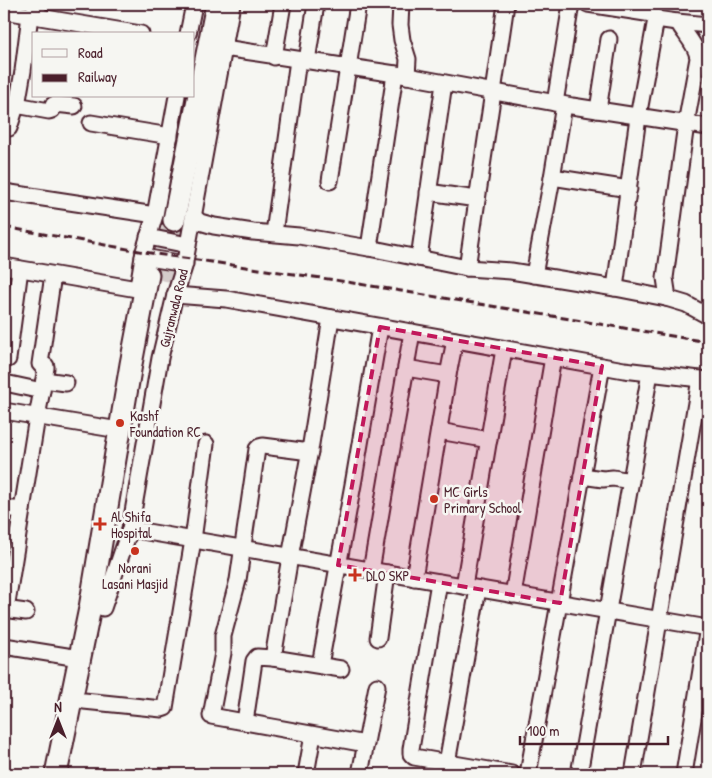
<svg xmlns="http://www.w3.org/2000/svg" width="712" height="778" font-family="'Patrick Hand',sans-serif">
<rect width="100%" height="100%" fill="#f6f6f2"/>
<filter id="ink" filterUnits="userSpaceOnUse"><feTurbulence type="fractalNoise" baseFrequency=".02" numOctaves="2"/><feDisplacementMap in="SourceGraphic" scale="10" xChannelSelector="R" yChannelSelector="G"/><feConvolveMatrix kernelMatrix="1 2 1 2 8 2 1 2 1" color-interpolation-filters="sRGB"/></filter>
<g filter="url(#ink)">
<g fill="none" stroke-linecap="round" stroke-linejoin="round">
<!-- highway-tunnel -->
<polyline stroke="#d4cbca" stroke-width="21" stroke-dasharray="21 11" stroke-linecap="butt" points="161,280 174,220"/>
<defs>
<g id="minor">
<polyline points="401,4 400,25 402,40 408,59 407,76"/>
<polyline points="588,4 652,14 655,16 656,19 638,117 615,288"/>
<polyline points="4,11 141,34"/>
<path d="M656,19l21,3 2,2c6,10 18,22 19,34l-12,66 -21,154 2,13 -1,7"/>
<polyline points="677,22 708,25"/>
<polyline points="188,34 194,4"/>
<polyline points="224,48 402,75 572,106 708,127"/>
<polyline points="274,57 283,4"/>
<polyline points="307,61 316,4"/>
<polyline points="555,103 571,4"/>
<polyline points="16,105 49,111 52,110 53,105 55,104 74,106"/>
<polyline points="598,110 609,39"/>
<polyline points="91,123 170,136"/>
<polyline points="9,128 18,100 23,71 30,15 40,4"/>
<polyline points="552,177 629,189"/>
<polyline points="330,181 358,4"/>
<polyline points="4,192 155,215"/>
<polyline points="428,192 477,199"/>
<polyline points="193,216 200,222 214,226 253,232 299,236 369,248 467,268 511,271 615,288 666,298 686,304 708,316"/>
<polyline points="274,233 298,60"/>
<polyline points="148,237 188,245"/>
<polyline points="369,248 395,74"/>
<polyline points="143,257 185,264"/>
<polyline points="419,258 444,83"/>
<polyline points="4,266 137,289"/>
<polyline points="467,268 506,4"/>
<polyline points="534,275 551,184 564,105"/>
<polyline points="138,286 144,251 155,215 177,96"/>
<polyline points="175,295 226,299 624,370 708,380"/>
<polyline points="8,359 20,269"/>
<polyline points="406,368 448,375"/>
<polyline points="44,380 66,383"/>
<polyline points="5,383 42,391"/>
<polyline points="4,411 113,429"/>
<polyline points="439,431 489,440"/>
<polyline points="310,452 263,446 259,447 257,449 238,580 223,636 223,653 211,716 366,744"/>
<polyline points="582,476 603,479 613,478 631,481"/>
<polyline points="4,508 22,510"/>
<polyline points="130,529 708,628"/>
<polyline points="371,571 412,332"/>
<polyline points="414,578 448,375 455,340"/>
<polyline points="439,582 411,749 411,754 414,757 512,774"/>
<polyline points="464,586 504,349"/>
<polyline points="513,595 553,357"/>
<polyline points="103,608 130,529 160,358 175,295 184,267 232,4"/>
<polyline points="4,609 26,612"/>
<polyline points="6,609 37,417 46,368 46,366 42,366 40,364 53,275"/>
<polyline points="378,638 387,573"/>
<polyline points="4,646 79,658"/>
<polyline points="273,658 290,557 310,450 331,318"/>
<polyline points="320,665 354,479 380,327"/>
<polyline points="84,701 162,709 165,708 193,540 206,444"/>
<polyline points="245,722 254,661 257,657 273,658 341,669"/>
<polyline points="447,763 478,589"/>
<polyline points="306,774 313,735"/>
<polyline points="360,774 377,686"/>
<polyline points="528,774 602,366"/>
<polyline points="579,774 650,373"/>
<polyline points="633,774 700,379"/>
<polyline points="684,774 708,627"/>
</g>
<g id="highway">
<polyline points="174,220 217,4"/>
<polyline points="56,774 90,608 131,364 148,275"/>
</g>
</defs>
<!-- minor casing -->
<use href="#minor" stroke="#4a1f2b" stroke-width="19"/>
<!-- highway casing -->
<use href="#highway" stroke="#4a1f2b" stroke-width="25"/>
<!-- minor -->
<use href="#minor" stroke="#f6f6f2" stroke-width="15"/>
<!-- highway -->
<use href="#highway" stroke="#f6f6f2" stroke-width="21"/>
<!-- rail -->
<polyline stroke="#4a1f2b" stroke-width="3" stroke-dasharray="8 4" stroke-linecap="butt" points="4,227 156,254 335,280 708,342"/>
</g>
</g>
<!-- marked area -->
<path fill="#c2185b" fill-opacity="0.2" stroke="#c2185b" stroke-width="4" stroke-dasharray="10 6" stroke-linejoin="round" d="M380,327l222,39 -42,237 -222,-38z"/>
<!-- markers -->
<g fill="#c8321e" stroke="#f6f6f2" stroke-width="2">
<circle cx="120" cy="423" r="5"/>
<circle cx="434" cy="499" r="5"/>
<path d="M97.5 516.5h5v5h5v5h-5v5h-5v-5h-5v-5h5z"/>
<circle cx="135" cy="551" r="5"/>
<path d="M352.5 567.5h5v5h5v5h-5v5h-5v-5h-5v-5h5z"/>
</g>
<g text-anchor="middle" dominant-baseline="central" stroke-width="5" stroke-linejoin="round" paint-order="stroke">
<!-- street labels -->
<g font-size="14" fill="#4a1f2b" stroke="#f6f6f2">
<text transform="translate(173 308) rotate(-76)">Gujranwala Road</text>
</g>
<!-- poi labels -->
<g font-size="14" fill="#4a1f2b" stroke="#f6f6f2" text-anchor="start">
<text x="130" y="415">Kashf<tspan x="130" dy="16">Foundation RC</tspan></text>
<text x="444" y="491">MC Girls<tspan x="444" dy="16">Primary School</tspan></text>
<text x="111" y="516">Al Shifa<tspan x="111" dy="16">Hospital</tspan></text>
<text x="135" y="567" text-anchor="middle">Norani<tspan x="135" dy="16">Lasani Masjid</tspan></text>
<text x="366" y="575">DLO SKP</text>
</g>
</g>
<!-- margin -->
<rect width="712" height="778" fill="none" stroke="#f6f6f2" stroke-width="20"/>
<rect x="10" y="10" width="692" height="758" fill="none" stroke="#4a1f2b" stroke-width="2" filter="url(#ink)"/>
<!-- legend -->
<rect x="32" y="32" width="162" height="65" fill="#f6f6f2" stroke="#b1a0a2"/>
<rect x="42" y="49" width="25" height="8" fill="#f6f6f2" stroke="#b1a0a2"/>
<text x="78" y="58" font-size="15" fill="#4a1f2b">Road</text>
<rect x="42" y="74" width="25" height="8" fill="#4a1f2b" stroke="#b1a0a2"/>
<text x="78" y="82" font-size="15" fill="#4a1f2b">Railway</text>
<!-- north arrow -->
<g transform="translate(58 720)" stroke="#f6f6f2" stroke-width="4" paint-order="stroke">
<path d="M0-4L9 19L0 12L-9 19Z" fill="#4a1f2b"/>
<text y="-8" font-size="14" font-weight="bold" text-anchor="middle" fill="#4a1f2b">N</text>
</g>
<!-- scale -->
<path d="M520 736v8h148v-8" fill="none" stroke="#4a1f2b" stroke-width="2.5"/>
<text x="527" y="736" font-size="15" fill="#4a1f2b" stroke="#f6f6f2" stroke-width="4" paint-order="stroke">100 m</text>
</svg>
